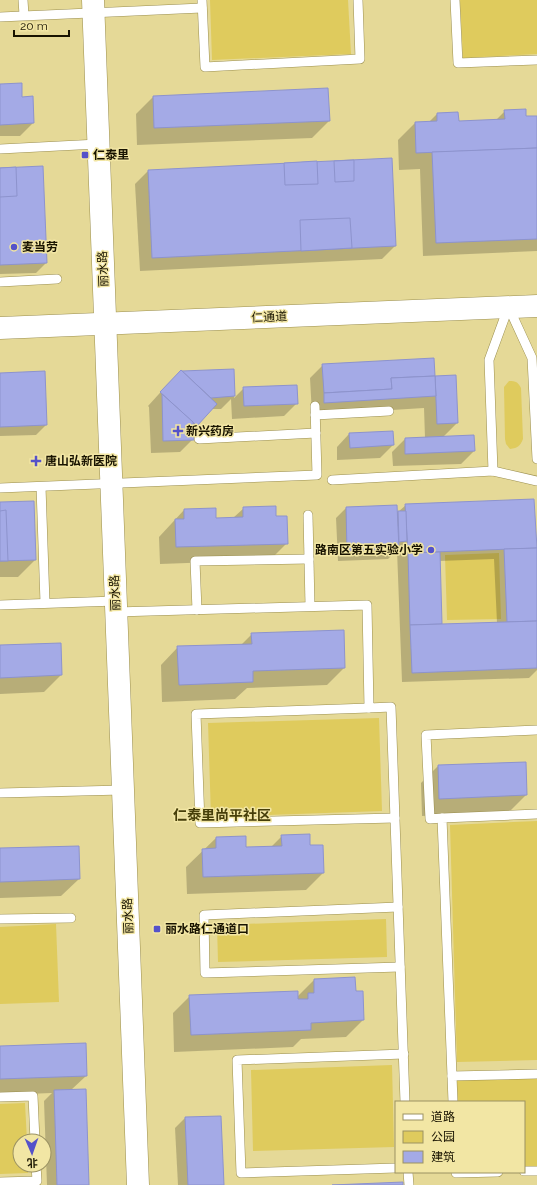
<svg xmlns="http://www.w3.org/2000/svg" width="537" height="1185" font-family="Raleway,'Noto Sans SC',sans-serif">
<rect width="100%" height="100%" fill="#e5d997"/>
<!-- green -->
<g fill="#dfcb5d">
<polygon points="210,0 348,0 351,54 212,60"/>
<polygon points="460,0 537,0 537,54 463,58"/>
<path d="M509,381c7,0 9,1 12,7l2,51c-3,7 -5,9 -13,10l-4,-5 -1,-5 -1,-52z"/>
<polygon points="499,553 501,619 447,620 445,555"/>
<polygon points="379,718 382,811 211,817 208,723"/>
<polygon points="537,821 537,1060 457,1062 450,825"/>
<polygon points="386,919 387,957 218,962 217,925"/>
<polygon points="56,924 59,1002 0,1004 0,927"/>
<polygon points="392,1065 394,1147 253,1151 251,1070"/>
<polygon points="537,1078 537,1166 524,1166 524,1102 458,1102 457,1080"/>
<polygon points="25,1103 27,1141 20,1141 20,1165 28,1165 28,1173 0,1174 0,1104"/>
</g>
<!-- shadow -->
<g fill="#0003" fill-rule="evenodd">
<polygon points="0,85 21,98 33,123 20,136 0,136"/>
<polygon points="153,97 329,121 312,138 137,145 136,114"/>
<polygon points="505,111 525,117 537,117 537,251 423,256 420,169 399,170 398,140 415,123 429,122 437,114 458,122 496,120"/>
<polygon points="0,169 46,263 36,273 0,274"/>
<polygon points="148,171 395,246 382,259 140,271 135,184"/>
<polygon points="323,365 434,377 457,423 443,437 474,451 461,464 393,466 392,452 405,439 425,438 424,408 312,415 310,378"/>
<polygon points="233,370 234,398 244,388 297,403 284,416 232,419 231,399 221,409 211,409 193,429 193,439 180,452 151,453 149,407 148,406 168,384 181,372"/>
<polygon points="0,374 46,425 36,435 0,436"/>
<polygon points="349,434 393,445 380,458 337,460 337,447"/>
<path d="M533,500l4,99v71l-8,8 -127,4 -5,-132 -9,9 -50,2 -2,-43 10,-10 52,4 8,-7zM494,559l3,64 -56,2 -2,-64z"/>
<polygon points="0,503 35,560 18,577 0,577"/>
<polygon points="244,508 275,517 287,543 270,560 160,564 159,537 184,510 215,519 233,518"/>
<polygon points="252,634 344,668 327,685 247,688 235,699 162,702 161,665 178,647 240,646"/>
<polygon points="0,646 61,675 44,692 0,694"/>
<polygon points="525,763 526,795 509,812 422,816 421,783 438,766"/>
<polygon points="282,836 309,846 323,873 306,890 187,894 186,867 216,838 245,848 271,847"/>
<polygon points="0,849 79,879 61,896 0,898"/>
<polygon points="314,980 355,993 363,1020 346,1037 301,1039 293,1047 174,1052 173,1013 190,996 297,997"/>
<polygon points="0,1047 86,1076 71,1090 88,1185 47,1185 44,1101 52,1093 0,1095"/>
<polygon points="185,1118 223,1185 178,1185 175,1128"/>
</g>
<!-- building -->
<g fill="#a4aae6" stroke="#8d93cd">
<polygon points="22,83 22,97 33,96 34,123 0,125 0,84"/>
<polygon points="328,88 330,121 154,128 153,96"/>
<polygon points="526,109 526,116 537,116 537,148 416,153 415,122 437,121 437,113 458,112 459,121 505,119 504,110"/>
<polygon points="537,148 537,239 436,243 432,152"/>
<polygon points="392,158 396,246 152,258 148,170"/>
<polygon points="354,160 354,181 335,182 334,161"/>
<polygon points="317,161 318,184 285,185 284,163"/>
<polygon points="43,166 47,263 0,265 0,168"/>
<polygon points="16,167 17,196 0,197 0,168"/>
<polygon points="350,218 352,248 301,251 300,220"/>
<polygon points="434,358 435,376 391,378 392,389 324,393 322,364"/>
<polygon points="234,369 235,396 211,398 182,371"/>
<polygon points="181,370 217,404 197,426 160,392"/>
<polygon points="45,371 47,425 0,427 0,373"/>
<polygon points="456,375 458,423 437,424 435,376"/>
<polygon points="435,376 436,396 324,403 324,393 392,389 391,378"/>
<polygon points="297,385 298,404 244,406 243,387"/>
<polygon points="162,394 193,422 194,440 163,441"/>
<polygon points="393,431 394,445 350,448 349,433"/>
<polygon points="474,435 475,451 405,454 405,438"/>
<polygon points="534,499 537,548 408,553 405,504"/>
<polygon points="34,501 36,560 0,561 0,502"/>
<polygon points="397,505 399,549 347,551 346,507"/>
<polygon points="276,506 276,516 287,516 288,544 176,547 175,519 184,519 184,509 216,508 216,518 243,517 243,507"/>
<polygon points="6,510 8,561 0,561 0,511"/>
<polygon points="398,511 406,511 407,541 399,542"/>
<polygon points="537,548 537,621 507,622 504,549"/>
<polygon points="440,552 442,624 410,625 408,553"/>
<polygon points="537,621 537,668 412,673 410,625"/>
<polygon points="344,630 345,668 253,671 253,682 179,685 177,646 252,644 251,633"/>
<polygon points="61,643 62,675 0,678 0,645"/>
<polygon points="526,762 527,795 439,799 438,765"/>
<polygon points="310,834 310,845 323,845 324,873 203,877 202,849 216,848 216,837 246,836 246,847 282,846 281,835"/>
<polygon points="79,846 80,879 0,882 0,848"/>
<polygon points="355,977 356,991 363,991 364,1020 311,1023 311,1030 191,1035 189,995 298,991 298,999 308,999 308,993 314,993 314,979"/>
<polygon points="86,1043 87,1076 0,1079 0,1046"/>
<polygon points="86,1089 89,1185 57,1185 54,1090"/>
<polygon points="221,1116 224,1185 188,1185 185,1117"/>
<polygon points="403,1182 403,1185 332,1185"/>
</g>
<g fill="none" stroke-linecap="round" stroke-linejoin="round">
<defs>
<g id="service">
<polyline points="23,0 24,15"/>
<polyline points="202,0 205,67 360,59 358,0"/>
<polyline points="455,0 458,63 537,60"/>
<polyline points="0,17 202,8"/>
<polyline points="0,149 98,144"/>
<polyline points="0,282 57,279"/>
<polyline points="509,308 532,358 537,459"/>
<polyline points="315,415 389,411"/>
<polyline points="199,439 316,433"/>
<polyline points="493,471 489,360 508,308"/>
<polyline points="332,480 493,471 537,481"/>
<polyline points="41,487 45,603"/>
<polyline points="0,488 317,475 315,406"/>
<polyline points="308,515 310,606"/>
<polyline points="0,605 116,601"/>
<polyline points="197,610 195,561 309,559"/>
<polyline points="116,612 367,605 369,708 391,707 405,1102"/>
<polyline points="369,708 196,714 200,823 395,818"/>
<polyline points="0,793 123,790"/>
<polyline points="442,818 430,819 426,735 537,730"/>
<polyline points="398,907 204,915 205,973 400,967"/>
<polyline points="0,919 71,918"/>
<polyline points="452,1076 442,818 537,814"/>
<polyline points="0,1097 33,1096 35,1141"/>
<polyline points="453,1102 452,1076 537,1074"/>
<polyline points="396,1168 241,1173 237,1060 404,1054"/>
<polyline points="524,1171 537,1171"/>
<polyline points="408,1172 409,1185"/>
<polyline points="456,1172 456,1173 498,1172"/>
<polyline points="0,1182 37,1181 36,1165"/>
</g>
<g id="tertiary">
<polyline points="93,0 138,1185"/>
<polyline points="0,328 537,306"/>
</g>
</defs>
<!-- service casing -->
<use href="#service" stroke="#9b8f4f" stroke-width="10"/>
<!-- tertiary casing -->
<use href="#tertiary" stroke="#9b8f4f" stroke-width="23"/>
<!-- service -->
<use href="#service" stroke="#fff" stroke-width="9"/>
<!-- tertiary -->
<use href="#tertiary" stroke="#fff" stroke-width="22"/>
</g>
<!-- markers -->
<g fill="#5552c9" stroke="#f2e6a4" stroke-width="1.5">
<rect x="81" y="151" width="8" height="8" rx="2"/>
<circle cx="14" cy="247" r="4"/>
<path d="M176 425h4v4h4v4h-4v4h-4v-4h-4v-4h4z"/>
<path d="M34 455h4v4h4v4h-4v4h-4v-4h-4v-4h4z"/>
<circle cx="431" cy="550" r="4"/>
<rect x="153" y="925" width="8" height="8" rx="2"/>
</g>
<g text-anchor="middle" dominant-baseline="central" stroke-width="3" stroke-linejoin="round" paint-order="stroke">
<!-- poi labels -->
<g font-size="12" font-weight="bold" fill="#181300" stroke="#f2e6a4" text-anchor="start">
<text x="93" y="155">仁泰里</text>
<text x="22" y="247">麦当劳</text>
<text x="186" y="431">新兴药房</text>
<text x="45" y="461">唐山弘新医院</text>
<text x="423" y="550" text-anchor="end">路南区第五实验小学</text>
<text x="165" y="929">丽水路仁通道口</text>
</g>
<!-- street labels -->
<g font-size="12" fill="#181300" stroke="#f2e6a4">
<text transform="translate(103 269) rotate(-92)">丽水路</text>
<text transform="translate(269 317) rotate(-2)">仁通道</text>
<text transform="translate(115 593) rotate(-92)">丽水路</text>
<text transform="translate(128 916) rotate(-92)">丽水路</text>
</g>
<!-- quarter labels -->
<g font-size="14" font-weight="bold" fill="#463e09" stroke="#f2e6a4">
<text x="222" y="815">仁泰里尚平社区</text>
</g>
</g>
<!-- legend -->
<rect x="395" y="1101" width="130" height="72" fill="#f2e6a4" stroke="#9b9262"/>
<rect x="403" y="1114" width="20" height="6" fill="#ffffff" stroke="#9b9262"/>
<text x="431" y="1121" font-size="12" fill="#181300">道路</text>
<rect x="403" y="1131" width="20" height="12" fill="#dfcb5d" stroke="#9b9262"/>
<text x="431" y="1141" font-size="12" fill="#181300">公园</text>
<rect x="403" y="1151" width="20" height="12" fill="#a4aae6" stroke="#9b9262"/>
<text x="431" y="1161" font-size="12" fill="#181300">建筑</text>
<!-- north arrow -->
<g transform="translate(32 1153) rotate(178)"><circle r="19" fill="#f2e6a4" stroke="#9b9262"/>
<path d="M0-3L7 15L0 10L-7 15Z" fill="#5552c9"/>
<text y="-6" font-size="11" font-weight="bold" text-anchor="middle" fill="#181300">北</text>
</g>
<!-- scale -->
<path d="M14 30v6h55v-6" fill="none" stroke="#181300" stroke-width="2"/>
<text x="20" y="30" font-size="12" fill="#181300" stroke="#f2e6a4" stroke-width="3" paint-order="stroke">20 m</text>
</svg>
